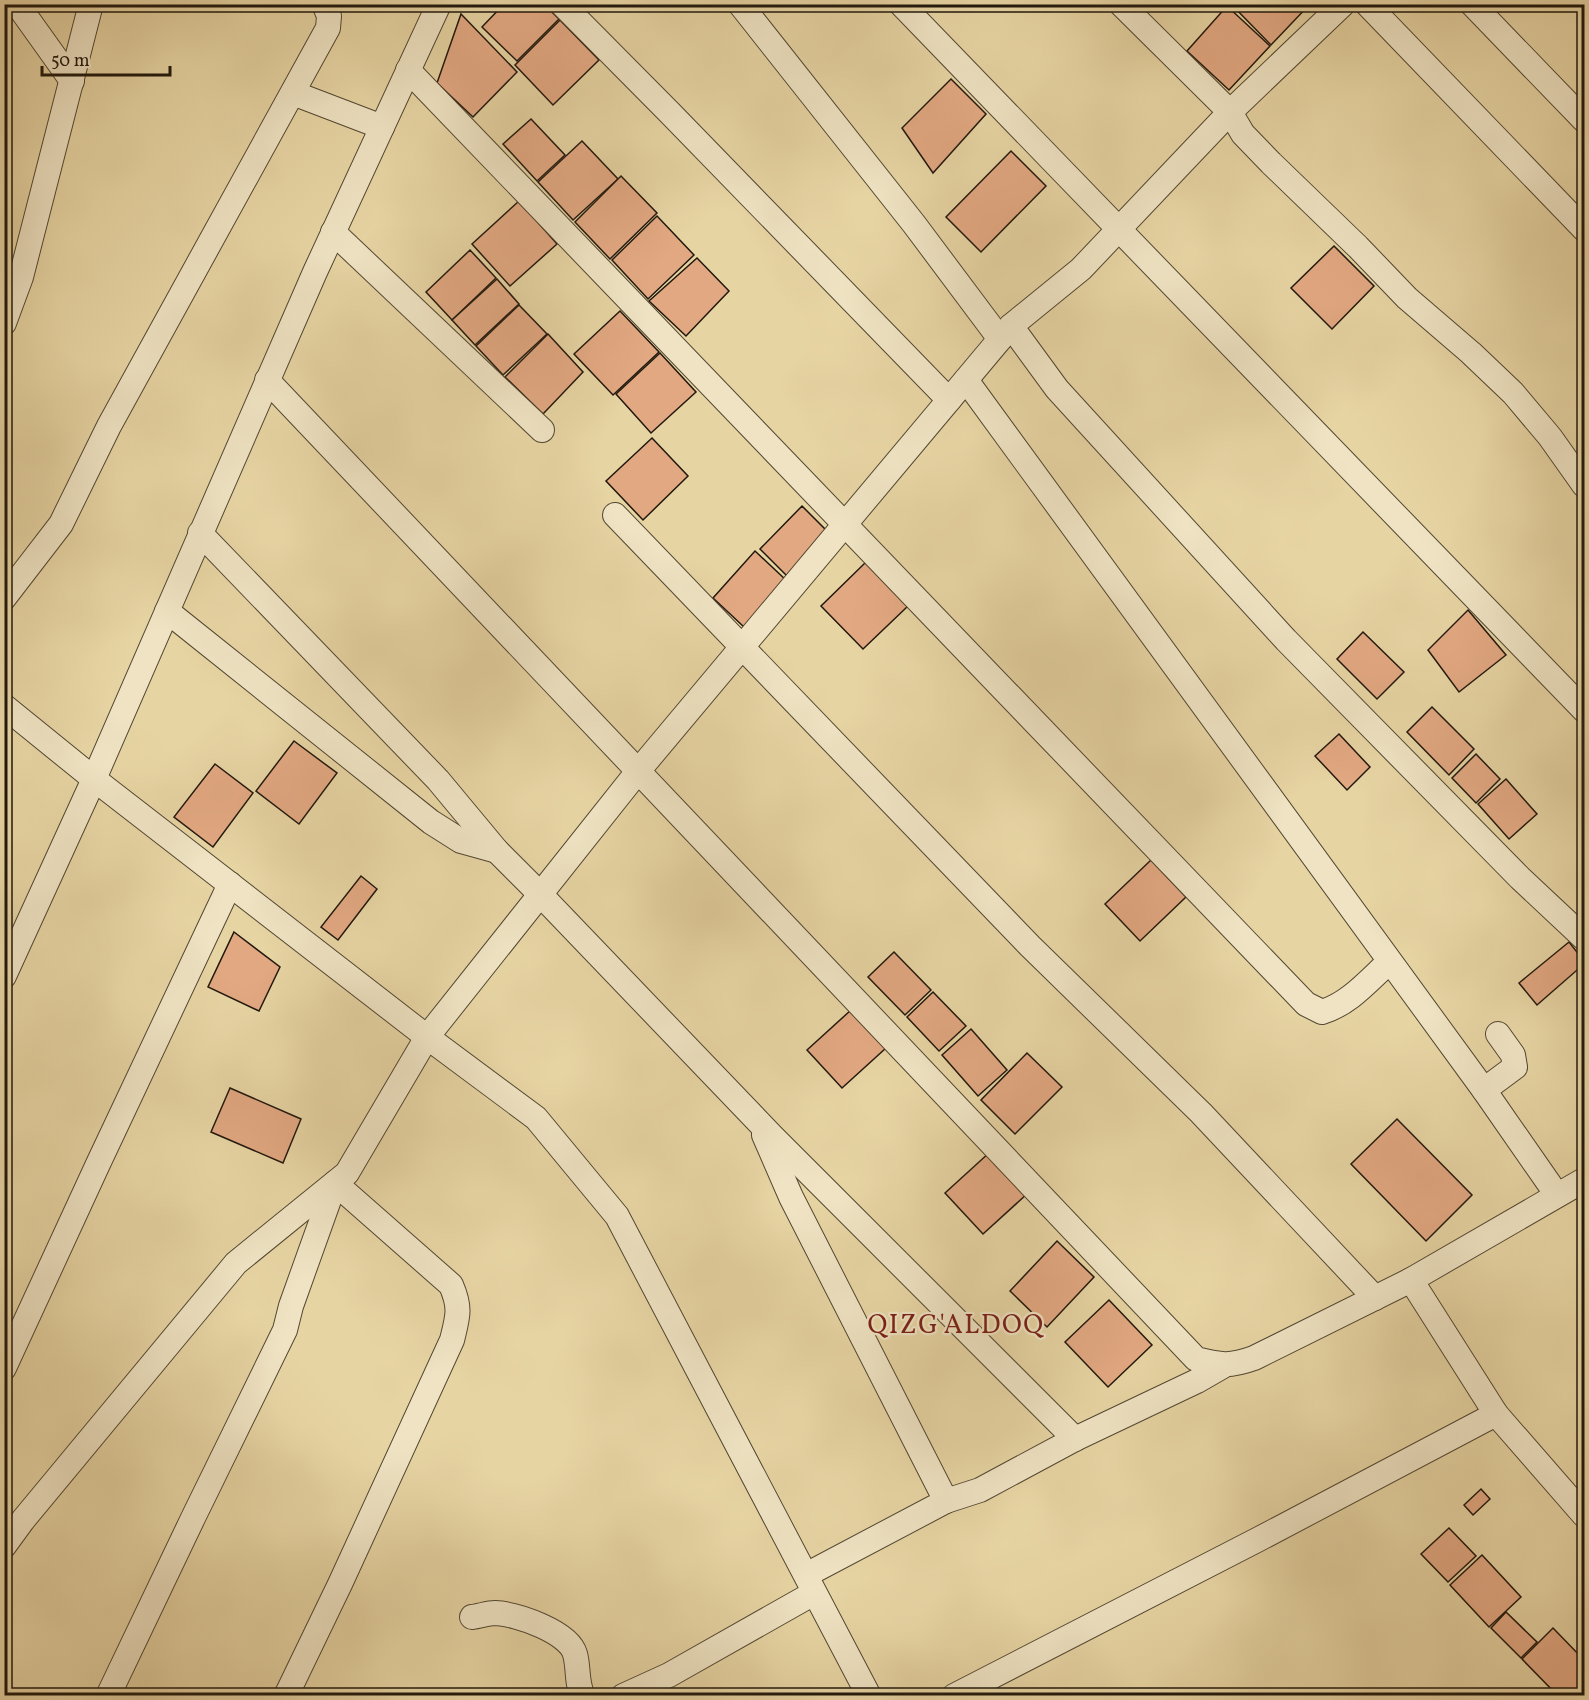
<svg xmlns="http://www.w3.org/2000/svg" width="1589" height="1700" font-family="Vollkorn,serif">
<rect width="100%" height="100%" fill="#e7d4a3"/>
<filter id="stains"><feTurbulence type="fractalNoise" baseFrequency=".00333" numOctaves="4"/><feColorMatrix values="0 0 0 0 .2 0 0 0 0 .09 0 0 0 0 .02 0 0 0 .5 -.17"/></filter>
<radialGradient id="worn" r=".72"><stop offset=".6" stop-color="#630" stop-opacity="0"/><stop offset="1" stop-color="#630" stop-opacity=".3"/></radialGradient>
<!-- building -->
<g fill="#e2a882" stroke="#21180d" stroke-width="1.5">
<polygon points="504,4 544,4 559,19 517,61 482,27"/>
<polygon points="1231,4 1310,4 1271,45"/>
<polygon points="1227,6 1270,46 1229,90 1187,51"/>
<polygon points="461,14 517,72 473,117 437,83"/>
<polygon points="560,20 599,60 553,105 515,65"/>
<polygon points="951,79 986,114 933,173 902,128"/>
<polygon points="531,119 565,155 537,181 503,144"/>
<polygon points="582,141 618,179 573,220 538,182"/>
<polygon points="1011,151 1046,186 981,252 946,217"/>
<polygon points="621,176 657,213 610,259 575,222"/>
<polygon points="519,201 557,244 510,286 472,244"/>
<polygon points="657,216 694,255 648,299 612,260"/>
<polygon points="1334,246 1374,286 1332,329 1291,288"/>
<polygon points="470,250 496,278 452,320 426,292"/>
<polygon points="697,258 729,291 686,336 649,301"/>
<polygon points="497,279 519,304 475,345 452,320"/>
<polygon points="519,305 547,334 503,375 476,346"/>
<polygon points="620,311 659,352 613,395 574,354"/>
<polygon points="548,334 583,372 543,414 505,377"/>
<polygon points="660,353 696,392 651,433 616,394"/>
<polygon points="652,438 688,476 643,520 606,481"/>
<polygon points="802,506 832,536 790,579 760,549"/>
<polygon points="755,551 787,581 744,627 713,598"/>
<polygon points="866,562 908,606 863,649 821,606"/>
<polygon points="1468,610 1506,655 1459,692 1428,650"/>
<polygon points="1363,632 1404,672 1377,699 1337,659"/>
<polygon points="1432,707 1474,749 1449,775 1407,732"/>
<polygon points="1339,734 1370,767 1347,790 1315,756"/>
<polygon points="294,741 337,773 299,824 256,791"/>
<polygon points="1476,754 1500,779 1476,803 1452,778"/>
<polygon points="215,764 253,793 213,847 174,817"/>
<polygon points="1506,779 1537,814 1509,839 1478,804"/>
<polygon points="1151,860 1186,897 1140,941 1105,904"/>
<polygon points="361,876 377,889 338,940 321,927"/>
<polygon points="234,932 280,967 259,1011 208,987"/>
<polygon points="1569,942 1584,961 1584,964 1537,1005 1519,983"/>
<polygon points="894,952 931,990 905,1015 868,977"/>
<polygon points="933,992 966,1026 939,1051 907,1017"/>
<polygon points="851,1010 886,1048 842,1088 807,1050"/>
<polygon points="971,1029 1007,1070 978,1096 942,1055"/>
<polygon points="1027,1053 1062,1087 1015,1134 981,1100"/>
<polygon points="230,1088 301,1119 283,1163 211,1132"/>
<polygon points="1397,1119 1472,1195 1426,1241 1351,1164"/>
<polygon points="990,1152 1028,1193 983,1234 945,1193"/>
<polygon points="1057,1241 1094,1277 1047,1327 1010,1291"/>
<polygon points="1109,1300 1152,1345 1108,1387 1065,1342"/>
<polygon points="1481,1489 1490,1499 1473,1515 1464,1505"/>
<polygon points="1449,1528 1476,1556 1448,1582 1421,1554"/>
<polygon points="1482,1555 1521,1597 1489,1627 1450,1585"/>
<polygon points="1506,1612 1537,1642 1521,1658 1491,1628"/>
<polygon points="1553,1628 1584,1660 1584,1684 1573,1696 1558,1696 1522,1659"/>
</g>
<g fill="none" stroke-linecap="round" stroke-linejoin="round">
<defs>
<g id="minor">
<polyline points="17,4 72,81"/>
<polyline points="562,4 670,113 949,400"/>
<polyline points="740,4 914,224 1000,339"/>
<polyline points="901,4 1584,710"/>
<polyline points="1121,4 1230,112 1243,134 1271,163 1358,247 1407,298 1471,353 1513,393 1550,437 1584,485"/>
<polyline points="1367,4 1584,229"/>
<polyline points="1472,4 1584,120"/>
<path d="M408,70l898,934 16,8c27,-8 47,-32 67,-50"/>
<polyline points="293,93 382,127"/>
<polyline points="333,232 542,430"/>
<polyline points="4,323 21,277 91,4"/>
<polyline points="1011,326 1057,389 1286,640 1520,878 1584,938"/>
<path d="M267,380l929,979c25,6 33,8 58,-1l157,-78 85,134 88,101"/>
<polyline points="966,380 1484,1090 1557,1195"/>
<polyline points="615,515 1030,946 1201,1113 1375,1298"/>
<polyline points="200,533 438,780 497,851 540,894 772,1136 1075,1439"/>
<polyline points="4,598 61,524 109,426 328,28 329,16 324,4"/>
<polyline points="167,611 431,822 461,841 497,851"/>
<polyline points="4,706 94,779 427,1037 536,1118 617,1216 869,1696"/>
<polyline points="4,976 94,779 315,272 439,4"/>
<polyline points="1484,1090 1515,1067 1513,1055 1498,1034"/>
<polyline points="764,1135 791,1197 946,1501 806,1575"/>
<polyline points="1411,1280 1584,1180"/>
<polyline points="4,1368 98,1164 230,884"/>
<polyline points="946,1501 980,1490 1075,1439 1197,1381 1223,1366"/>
<polyline points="4,1546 23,1520 236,1263 347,1173 427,1037 639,770 1011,326 1081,269 1230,112 1343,4"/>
<path d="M472,1617c8,-1 16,-4 23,-4 22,1 74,19 80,41 4,14 1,29 8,42"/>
<path d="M108,1696l85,-178 92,-188 6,-24 44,-123 116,102c10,23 7,31 1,55l-112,244 -54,112"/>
<polyline points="623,1696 669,1675 814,1593"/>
<polyline points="954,1696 1259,1539 1496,1414"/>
</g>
</defs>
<!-- minor casing -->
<use href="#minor" stroke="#524732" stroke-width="26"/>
<!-- minor -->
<use href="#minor" stroke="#efe3c3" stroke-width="24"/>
</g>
<g text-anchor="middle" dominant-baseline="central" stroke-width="4.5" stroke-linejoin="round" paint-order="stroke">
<!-- quarter labels -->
<g font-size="27" letter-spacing="1.5" fill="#7a1f14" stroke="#efe3c3">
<text x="956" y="1326">QIZG'ALDOQ</text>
</g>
</g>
<!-- margin -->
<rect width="1589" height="1700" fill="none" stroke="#e7d4a3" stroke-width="24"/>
<rect x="6" y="6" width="1577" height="1688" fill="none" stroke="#21180d" stroke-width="3"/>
<rect x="12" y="12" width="1565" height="1676" fill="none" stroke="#21180d" stroke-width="1.5"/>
<!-- scale -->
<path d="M42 66v9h128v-9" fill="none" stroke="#21180d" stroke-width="3"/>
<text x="51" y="66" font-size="18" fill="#21180d" stroke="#efe3c3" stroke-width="4.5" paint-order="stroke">50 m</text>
<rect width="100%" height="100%" filter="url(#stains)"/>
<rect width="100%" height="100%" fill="url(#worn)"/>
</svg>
